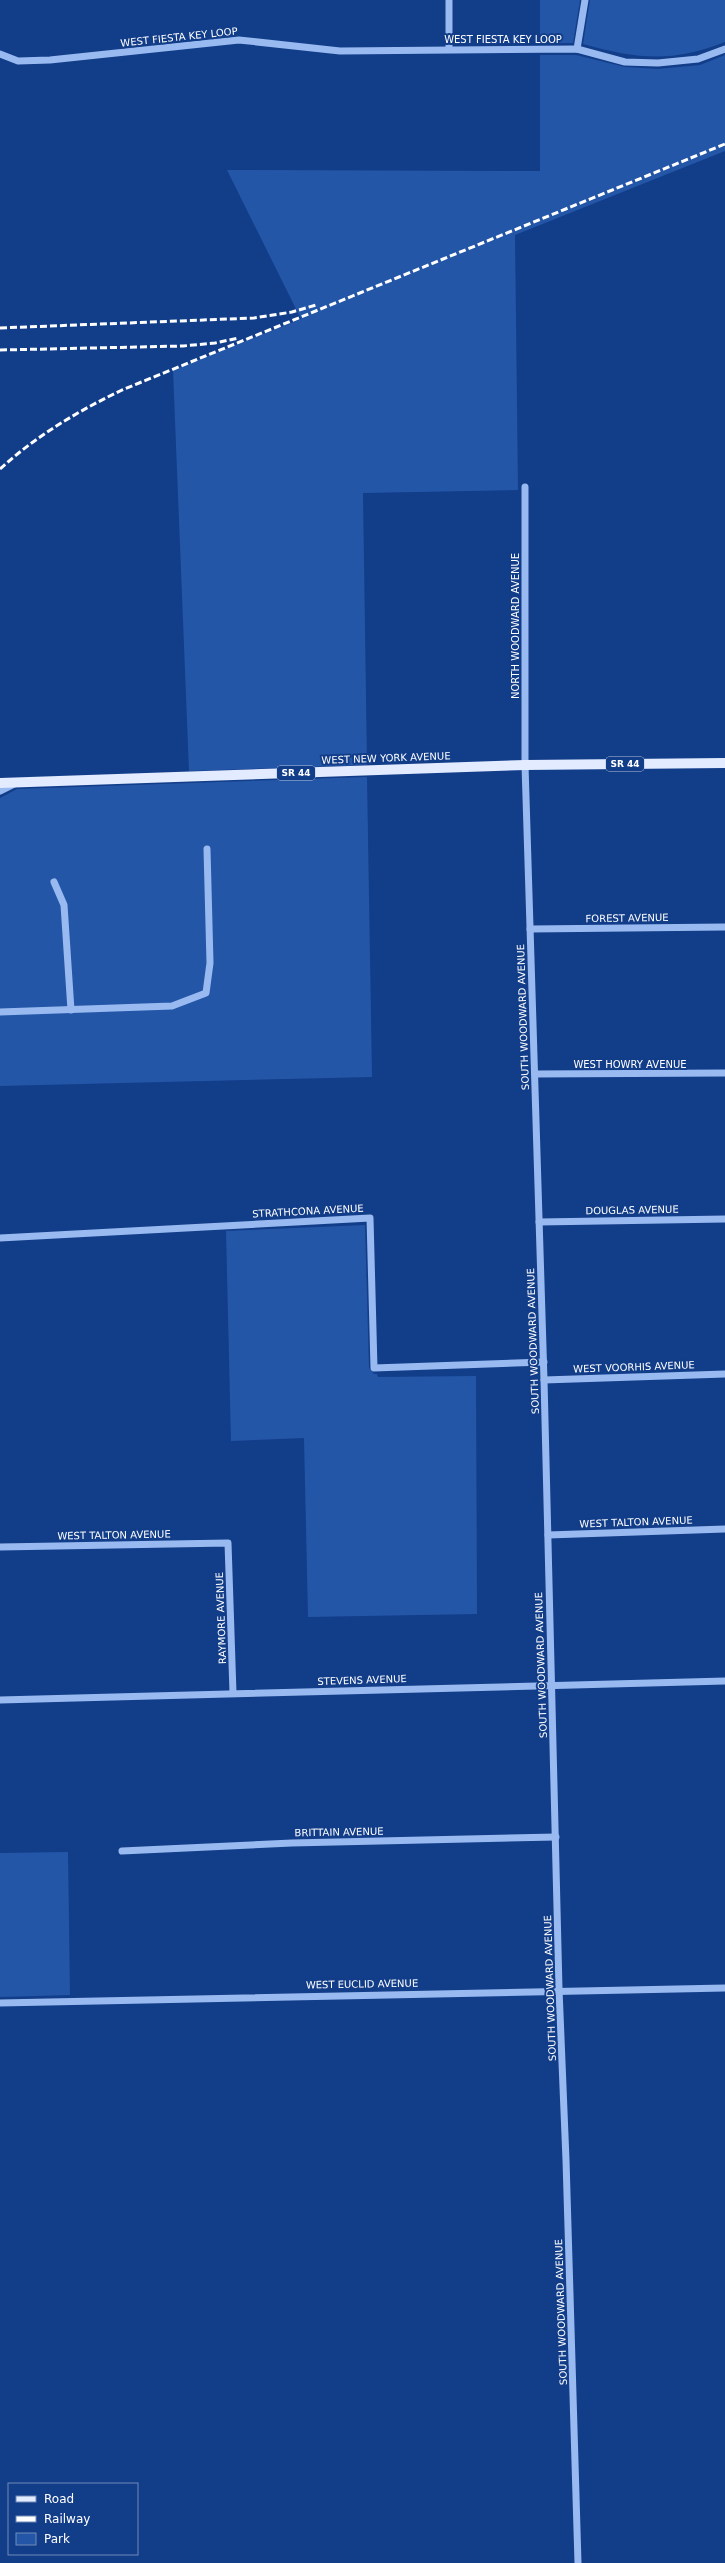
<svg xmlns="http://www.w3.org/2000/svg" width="725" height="2563" font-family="'DejaVu Sans',sans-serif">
<rect width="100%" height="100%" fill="#123d89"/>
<!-- green -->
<g fill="#2456a8">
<polygon points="540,0 580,0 573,43 540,43"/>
<path d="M590,0h135v42c-53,21 -88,17 -142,2z"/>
<polygon points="540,55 576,55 625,67 658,69 700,65 725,55 725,151 515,235 518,490 363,493 367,765 189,771 173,370 301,319 227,170 540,171"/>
<polygon points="367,777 372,1077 0,1086 0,798 17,789"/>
<polygon points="365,1225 369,1368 374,1374 377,1374 378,1377 476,1376 477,1614 308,1617 304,1438 231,1441 226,1231"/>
<polygon points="68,1852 70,1995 0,1997 0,1853"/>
</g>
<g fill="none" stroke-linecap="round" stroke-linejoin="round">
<!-- minor -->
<g stroke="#98baf0" stroke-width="7">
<polyline points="449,49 449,0"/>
<polyline points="577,49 585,0"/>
<polyline points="0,54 18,61 50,60 239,40 340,51 577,49 625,62 658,63 698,59 725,49"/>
<polyline points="525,487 525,765 544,1380 559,1989 566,2160 578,2563"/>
<polyline points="0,791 14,784"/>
<polyline points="54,882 64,905 71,1010"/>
<polyline points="530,929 725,927"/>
<polyline points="0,1012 172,1006 206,993 210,963 207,849"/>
<polyline points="535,1074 725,1073"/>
<polyline points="539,1222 725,1219"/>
<polyline points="0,1238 370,1218 374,1368 544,1362"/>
<polyline points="544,1380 725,1374"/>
<polyline points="548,1535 725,1529"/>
<polyline points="0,1547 228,1543 233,1693"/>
<polyline points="0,1700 725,1681"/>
<polyline points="122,1851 292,1843 556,1837"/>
<polyline points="0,2003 725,1988"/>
</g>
<!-- major -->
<polyline stroke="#e2ebff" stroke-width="10" points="0,783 525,765 725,763"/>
<!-- rail -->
<g stroke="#fff" stroke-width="3" stroke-dasharray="7 3" stroke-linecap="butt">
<polyline points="0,328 254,318 292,312 316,305"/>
<polyline points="0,350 183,346 215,343 239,338"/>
<path d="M0,469c36,-33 78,-58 122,-79l603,-246"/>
</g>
</g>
<g text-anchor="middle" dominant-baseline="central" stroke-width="4" stroke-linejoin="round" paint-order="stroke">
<!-- shield labels -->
<g fill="#123d89" stroke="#b8c5dc" stroke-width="1">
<rect x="606" y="757" width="38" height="14" rx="3"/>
<rect x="277" y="766" width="38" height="14" rx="3"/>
</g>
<g font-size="9" font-weight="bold" fill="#fff">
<text x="625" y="764">SR 44</text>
<text x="296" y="773">SR 44</text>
</g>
<!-- street labels -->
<g font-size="10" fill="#fff" stroke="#123d89">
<text transform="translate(179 37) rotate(-6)">WEST FIESTA KEY LOOP</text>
<text x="503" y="39">WEST FIESTA KEY LOOP</text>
<text transform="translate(515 626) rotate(-90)">NORTH WOODWARD AVENUE</text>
<text transform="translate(386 758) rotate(-2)">WEST NEW YORK AVENUE</text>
<text transform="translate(627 918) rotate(-1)">FOREST AVENUE</text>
<text transform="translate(523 1017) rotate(-92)">SOUTH WOODWARD AVENUE</text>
<text x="630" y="1064">WEST HOWRY AVENUE</text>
<text transform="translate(632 1210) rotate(-1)">DOUGLAS AVENUE</text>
<text transform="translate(308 1211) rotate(-3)">STRATHCONA AVENUE</text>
<text transform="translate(533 1341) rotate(-92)">SOUTH WOODWARD AVENUE</text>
<text transform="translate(634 1367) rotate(-2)">WEST VOORHIS AVENUE</text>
<text transform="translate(636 1522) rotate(-2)">WEST TALTON AVENUE</text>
<text transform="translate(114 1535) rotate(-1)">WEST TALTON AVENUE</text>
<text transform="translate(221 1618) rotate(-92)">RAYMORE AVENUE</text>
<text transform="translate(541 1665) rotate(-92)">SOUTH WOODWARD AVENUE</text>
<text transform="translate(362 1680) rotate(-2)">STEVENS AVENUE</text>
<text transform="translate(339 1832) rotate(-1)">BRITTAIN AVENUE</text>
<text transform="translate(362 1984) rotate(-1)">WEST EUCLID AVENUE</text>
<text transform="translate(550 1988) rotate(-92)">SOUTH WOODWARD AVENUE</text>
<text transform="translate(561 2312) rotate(-92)">SOUTH WOODWARD AVENUE</text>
</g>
</g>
<!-- legend -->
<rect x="8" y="2483" width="130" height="72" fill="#123d89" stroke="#718bb8"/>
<rect x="16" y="2496" width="20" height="6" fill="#e2ebff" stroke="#718bb8"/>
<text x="44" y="2503" font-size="12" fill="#ffffff">Road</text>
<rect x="16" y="2516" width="20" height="6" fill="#ffffff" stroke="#718bb8"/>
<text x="44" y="2523" font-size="12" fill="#ffffff">Railway</text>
<rect x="16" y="2533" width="20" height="12" fill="#2456a8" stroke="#718bb8"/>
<text x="44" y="2543" font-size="12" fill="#ffffff">Park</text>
</svg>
